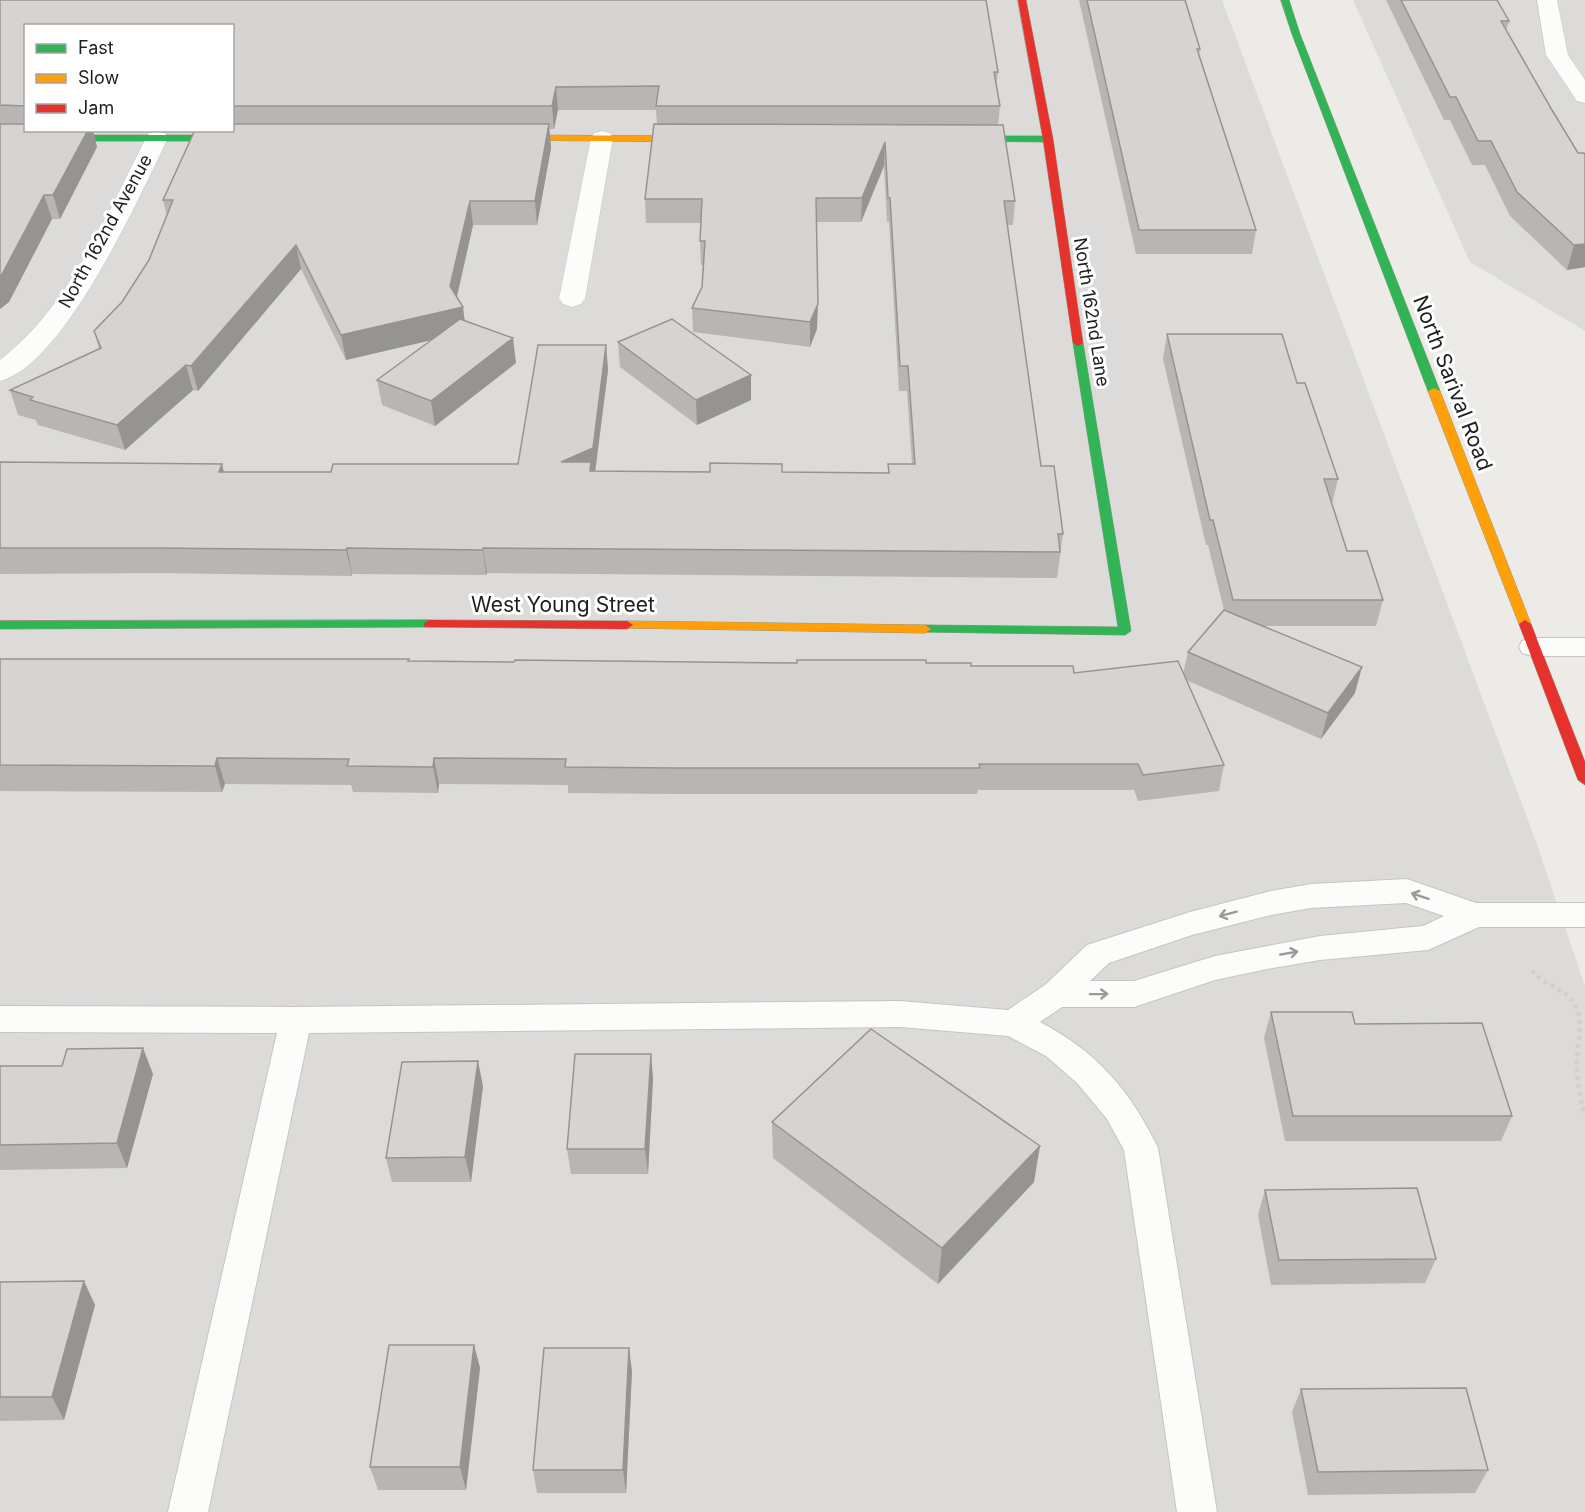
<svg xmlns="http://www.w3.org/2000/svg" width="1585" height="1512" font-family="Inter,sans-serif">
<rect width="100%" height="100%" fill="#edebe7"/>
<!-- residential -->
<g fill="#dcdbd9" fill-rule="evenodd">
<path d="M0,0h1222l313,839 50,147v526h-1585zM26,26h206v104h-206z"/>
<polygon points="1353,0 1585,0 1585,331 1470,262"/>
</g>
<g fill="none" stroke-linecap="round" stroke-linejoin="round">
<defs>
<g id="lane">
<polygon points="1532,638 1585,638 1585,656 1532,656 1522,653 1519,647 1522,641"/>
<path d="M1407,879l69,24h109v24h-106l-51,23 -108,10 -53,9 -52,11 -81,27h-72l-22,15c57,30 90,68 118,126l59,364h-40l-53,-362 -17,-31 -30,-36 -31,-27 -38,-20 -108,-9 -591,6 -101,479h-40l109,-479 -277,-1v-26l296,1 604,-6 108,9 37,-25 42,-40 103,-33 81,-21 40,-7zM1406,903l38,13 -21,10 -103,10 -105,20 -81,25h-44l19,-18 83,-28 79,-20 40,-7z"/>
</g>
<g id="street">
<polygon points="1537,0 1557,0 1568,55 1585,80 1585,103 1577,101 1546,55"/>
<path d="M157,131l8,2 3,5c-28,58 -104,227 -168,243v-21c70,-54 106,-145 146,-222l3,-5z"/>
<polygon points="602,131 610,133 613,138 585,299 581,304 572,307 563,304 559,299 591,138 594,133"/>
</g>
<g id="fast">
<polygon points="1281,0 1289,0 1300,34 1440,391 1438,393 1430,393 1428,391 1292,34"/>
<polygon points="0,135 235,135 240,138 235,141 0,141"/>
<polygon points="959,136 1048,136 1053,139 1048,142 956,141 956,137"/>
<polygon points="1078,340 1083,343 1131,631 1125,635 921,632 919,629 921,626 925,625 1118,627 1073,343"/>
<polygon points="429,620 435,624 433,627 0,629 0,621"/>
</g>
<g id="slow">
<polygon points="506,135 697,136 702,139 697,142 503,140 501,138"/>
<polygon points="1434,388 1440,391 1531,624 1529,627 1525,628 1519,624 1428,391"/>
<polygon points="627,621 925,625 931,629 925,633 623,628 621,625"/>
</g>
<g id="jam">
<polygon points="1018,0 1026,0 1053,139 1083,343 1078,346 1073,343 1043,139"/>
<polygon points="429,620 627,621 633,625 627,629 425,627 423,624"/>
<polygon points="1525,620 1531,624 1585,762 1585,785 1578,780 1519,624"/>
</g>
</defs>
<!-- lane casing -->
<use href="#lane" stroke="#c6c5c3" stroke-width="2"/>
<!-- street casing -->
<use href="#street" stroke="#c6c5c3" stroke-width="1"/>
<!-- fast casing -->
<use href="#fast" stroke="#96977e" stroke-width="1"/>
<!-- slow casing -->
<use href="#slow" stroke="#96977e" stroke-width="1"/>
<!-- jam casing -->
<use href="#jam" stroke="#96977e" stroke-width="1"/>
<!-- path -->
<path stroke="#dbccca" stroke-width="4.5" stroke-dasharray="4 4" stroke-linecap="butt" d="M1532,970c11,16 33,17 43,35 10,18 1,40 2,60 0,17 3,34 8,51"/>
<!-- lane -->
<use href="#lane" fill="#fcfcfb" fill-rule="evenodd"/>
<!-- street -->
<use href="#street" fill="#fcfcfb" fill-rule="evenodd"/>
<!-- fast -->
<use href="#fast" fill="#30b455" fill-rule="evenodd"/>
<!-- slow -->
<use href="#slow" fill="#ff9f0a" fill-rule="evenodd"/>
<!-- jam -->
<use href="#jam" fill="#e5322d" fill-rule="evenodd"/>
</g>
<!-- wall -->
<g fill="#b8b5b3">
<polygon points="0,0 998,72 996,86 1000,106 998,125 1015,201 1013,225 1007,225 1041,466 1063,534 1057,578 487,573 486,575 352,574 352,576 160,573 0,574 0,462 224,472 331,472 518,464 606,345 608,370 595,471 888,473 888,464 912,464 907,391 899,391 889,222 887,222 884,166 861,222 816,222 817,329 810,347 693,332 692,308 702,287 703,265 701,265 700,241 701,223 646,223 645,199 657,124 656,110 558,110 554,129 549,129 551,148 537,225 473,225 457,297 465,320 516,363 435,426 382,405 377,380 432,340 346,360 301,269 198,391 193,390 125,450 38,425 36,420 18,415 10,390 99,349 94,331 122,302 149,260 167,216 163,200 232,130 232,26 26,26 26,130 93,130 97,147 60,219 52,219 9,302 0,309"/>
<polygon points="1079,0 1185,0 1200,49 1199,55 1256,230 1252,254 1136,254"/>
<polygon points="1386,0 1497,0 1509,21 1506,31 1552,110 1578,153 1585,155 1585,267 1567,270 1510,216 1485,165 1472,165 1450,120 1444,120"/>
<polygon points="1167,334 1297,383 1338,479 1332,504 1347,551 1383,600 1376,626 1263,626 1355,693 1321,739 1186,680 1224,765 1219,791 1138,801 1134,790 978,790 977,794 677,794 568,793 568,785 439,784 438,793 353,792 351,785 225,784 222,792 0,791 0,659 514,662 926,663 1074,673 1183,674 1188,652 1224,610 1208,545 1206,545 1163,359"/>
<polygon points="618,342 751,375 751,400 697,425 620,367"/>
<polygon points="1271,1012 1355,1024 1512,1116 1501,1141 1285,1141 1264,1038"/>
<polygon points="651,1054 653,1079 648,1174 571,1174 567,1149"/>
<polygon points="0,1066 62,1066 153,1074 127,1168 0,1170"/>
<polygon points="483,1086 471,1182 392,1182 386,1158"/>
<polygon points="772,1122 1034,1182 938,1284 773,1158"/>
<polygon points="1265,1190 1436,1259 1425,1283 1271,1285 1258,1215"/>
<polygon points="0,1282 95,1305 64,1420 0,1421"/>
<polygon points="474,1345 480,1368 466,1490 378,1490 370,1467"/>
<polygon points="632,1371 626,1493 537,1493 533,1470"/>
<polygon points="1301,1389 1488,1470 1475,1493 1308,1495 1292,1412"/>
</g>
<!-- shaded-wall -->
<g fill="#969492">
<polygon points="556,87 558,110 554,129 552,106"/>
<polygon points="549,124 551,148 537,225 535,201"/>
<polygon points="88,130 93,130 97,147 60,219 53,195"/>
<polygon points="885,142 884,166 861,222 862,198"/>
<polygon points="44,195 52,219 9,302 0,309 0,278"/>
<polygon points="470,201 473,225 454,309 463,307 466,332 346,360 341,335 450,286"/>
<polygon points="1585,244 1585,267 1567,270 1574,245"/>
<polygon points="296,245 301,269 198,391 191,366"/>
<polygon points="818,304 817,329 810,347 810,322"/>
<polygon points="513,338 516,363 435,426 431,401"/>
<polygon points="606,345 608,370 595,473 561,462"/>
<polygon points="186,365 193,390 125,450 117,425"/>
<polygon points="751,375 751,400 697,425 696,400"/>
<polygon points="222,464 228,489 219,472"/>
<polygon points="347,548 352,574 352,576 346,550"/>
<polygon points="483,548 487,573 486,575 483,550"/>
<polygon points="1362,667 1355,693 1321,739 1328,713"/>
<polygon points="217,758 225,784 222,792 215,766"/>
<polygon points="434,758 439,784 438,793 433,767"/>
<polygon points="143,1048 153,1074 127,1168 117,1143"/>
<polygon points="651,1054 653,1079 648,1174 645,1149"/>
<polygon points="478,1061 483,1086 471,1182 465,1157"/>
<polygon points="1040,1146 1034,1182 938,1284 942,1248"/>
<polygon points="84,1281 95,1305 64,1420 52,1397"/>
<polygon points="474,1345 480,1368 466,1490 460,1467"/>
<polygon points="629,1348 632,1371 626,1493 623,1470"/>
</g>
<!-- building -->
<g fill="#d6d3d0" stroke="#969492" stroke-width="1.5">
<polygon points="0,0 986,0 998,72 994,72 1000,106 656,106 659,86 556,87 552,106 232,106 232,26 26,26 26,106 0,105"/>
<polygon points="1087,0 1185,0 1200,49 1197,49 1256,230 1139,230"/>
<polygon points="1401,0 1497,0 1509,21 1501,21 1552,110 1578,153 1584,153 1585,155 1585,244 1574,245 1517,192 1491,141 1478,141 1456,97 1450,97"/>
<polygon points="0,124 26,124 26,130 88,130 53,195 44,195 0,278"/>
<polygon points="232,124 549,124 535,201 470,201 450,286 463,307 341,335 296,245 191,366 186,365 117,425 30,400 33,397 10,390 101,348 94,331 122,302 149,260 173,200 163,200 195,130 232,130"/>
<polygon points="654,124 1003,125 1015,201 1004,201 1041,466 1054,466 1063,534 1058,534 1060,552 483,548 483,550 347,548 346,550 153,548 0,548 0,462 222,464 219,472 331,472 333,464 518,464 538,345 606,345 593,448 561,462 591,462 590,471 710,472 710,463 782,464 782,472 889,473 888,464 915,464 908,366 900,366 890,198 888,198 885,142 862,198 816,198 818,304 810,322 692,308 702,287 705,241 700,241 702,199 645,199"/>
<polygon points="460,319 513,338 431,401 377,380"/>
<polygon points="672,319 751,375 696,400 618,342"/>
<polygon points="1167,334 1282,334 1297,383 1305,383 1338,479 1324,479 1347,551 1367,551 1383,600 1233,600 1213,520 1210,520"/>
<polygon points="1224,610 1362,667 1328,713 1188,652"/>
<polygon points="0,659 409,659 408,661 514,662 515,660 797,663 797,660 926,660 926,663 971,663 971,666 1073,666 1074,673 1178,661 1224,765 1143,775 1138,764 979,764 980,768 675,768 565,767 566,759 434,758 433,767 347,766 349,759 217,758 215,766 0,765"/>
<polygon points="1271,1012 1352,1012 1355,1024 1482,1023 1512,1116 1293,1116"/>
<polygon points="871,1029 1040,1146 942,1248 772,1122"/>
<polygon points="143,1048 117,1143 0,1145 0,1066 62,1066 67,1049"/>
<polygon points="575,1054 651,1054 645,1149 567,1149"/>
<polygon points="478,1061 465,1157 386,1158 402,1062"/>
<polygon points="1417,1188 1436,1259 1279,1260 1265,1190"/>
<polygon points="84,1281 52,1397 0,1397 0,1282"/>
<polygon points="389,1345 474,1345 460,1467 370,1467"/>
<polygon points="544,1348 629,1348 623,1470 533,1470"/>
<polygon points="1466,1388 1488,1470 1318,1472 1301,1389"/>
</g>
<!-- one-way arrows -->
<defs><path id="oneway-shaft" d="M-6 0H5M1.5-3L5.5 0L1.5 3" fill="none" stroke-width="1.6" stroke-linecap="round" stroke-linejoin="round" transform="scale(1.5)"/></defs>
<g stroke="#999998">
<use href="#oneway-shaft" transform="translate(1420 896) rotate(-161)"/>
<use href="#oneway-shaft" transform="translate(1228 914) rotate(165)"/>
<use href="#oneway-shaft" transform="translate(1289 953) rotate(-10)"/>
<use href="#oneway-shaft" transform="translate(1099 994) rotate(-1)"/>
</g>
<g text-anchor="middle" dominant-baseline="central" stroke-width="6" stroke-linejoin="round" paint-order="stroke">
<!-- far-street labels -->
<g font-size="18" fill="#1f1f1f" stroke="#fff">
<text transform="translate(105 231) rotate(-61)">North 162nd Avenue</text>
<text transform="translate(1092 312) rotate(81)">North 162nd Lane</text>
</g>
<!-- street labels -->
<g font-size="21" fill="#1f1f1f" stroke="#fff">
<text transform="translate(1453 383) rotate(69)">North Sarival Road</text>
<text x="563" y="604">West Young Street</text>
</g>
</g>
<!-- legend -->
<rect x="24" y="24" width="210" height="108" fill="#ffffff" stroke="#a5a5a5" stroke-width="1.5"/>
<rect x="36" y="44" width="30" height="9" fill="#30b455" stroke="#a5a5a5" stroke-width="1.5"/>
<text x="78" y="54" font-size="18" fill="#1f1f1f">Fast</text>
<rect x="36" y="74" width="30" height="9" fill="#ff9f0a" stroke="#a5a5a5" stroke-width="1.5"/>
<text x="78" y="84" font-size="18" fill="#1f1f1f">Slow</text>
<rect x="36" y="104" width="30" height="9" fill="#e5322d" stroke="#a5a5a5" stroke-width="1.5"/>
<text x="78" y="114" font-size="18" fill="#1f1f1f">Jam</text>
</svg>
